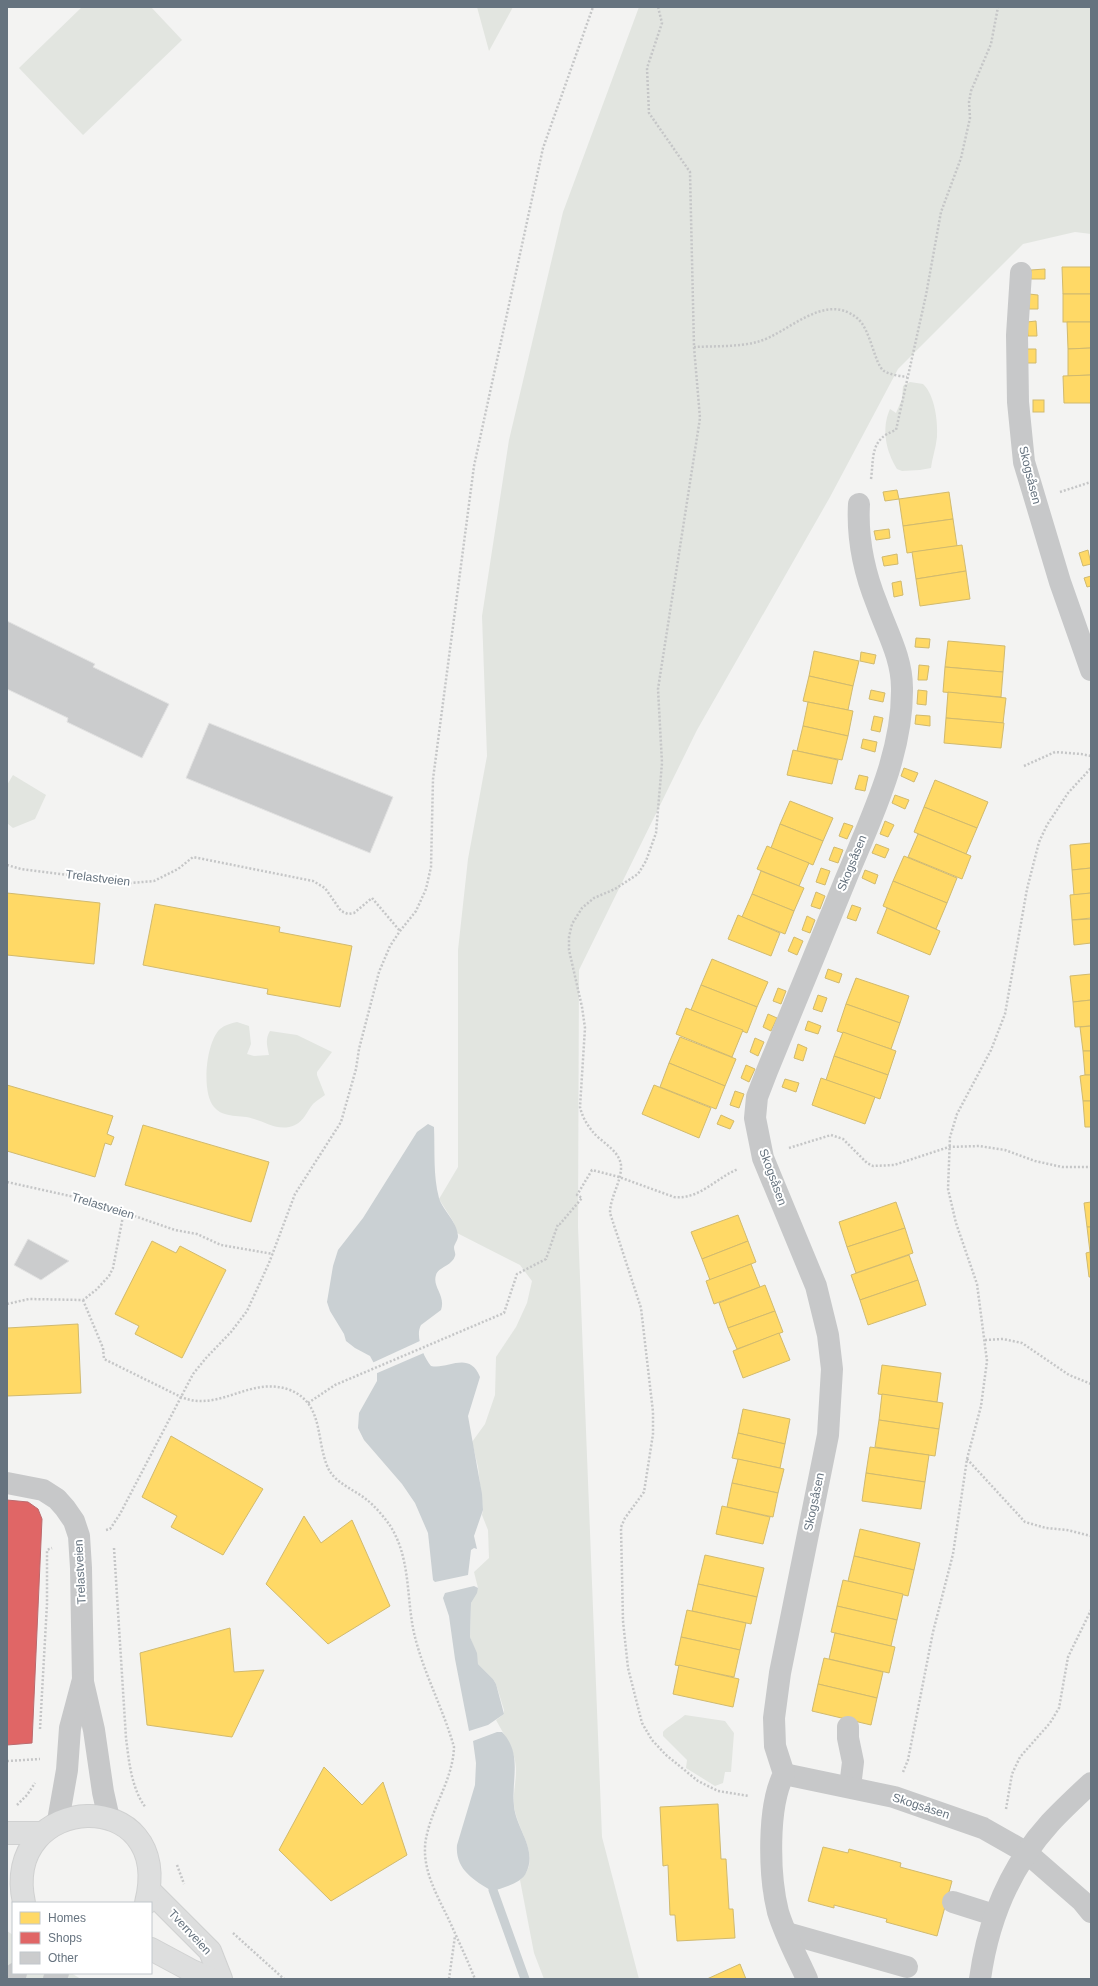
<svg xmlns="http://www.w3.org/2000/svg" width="1098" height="1986" font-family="Helvetica,sans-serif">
<rect width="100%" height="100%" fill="#f3f3f2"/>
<!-- green -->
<g fill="#e2e5e0">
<polygon points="82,7 151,7 182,40 83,135 19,68"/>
<polygon points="477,7 513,7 489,51"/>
<path d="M639,7h452v227l-16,-2 -52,12 -125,125 -68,128 -133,233 -118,240 -1,257 24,610 37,142h-95l-10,-26 -14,-73c24,-22 -4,-50 -6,-75 -1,-11 2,-23 2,-34 0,-20 -11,-34 -20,-51l8,-6v-4l-8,-26 -3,-5 -15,-15 -2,-11 -6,-16 1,-34 7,-15 -4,-16 15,-14 -1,-28 -6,-15 1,-5 -5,-43 -6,-25 13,-18 10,-29 1,-38 20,-30 11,-24 5,-22 -12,-16 -63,-32 -4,-12 -14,-22 19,-32v-217l10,-91 19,-103 -5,-140 27,-176 54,-228z"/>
<path d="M910,382l13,2c12,11 15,38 14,53 -1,11 -5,21 -6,31l-11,2 -18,1 -5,-2c-11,-18 -16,-40 -7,-60l6,4 6,-14 1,-13z"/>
<polygon points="13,775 46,795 35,819 13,828 7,823 7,785"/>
<path d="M237,1022l12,4 2,18 -4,10 7,2 15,-1c-2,-9 -4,-16 1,-24l27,4 35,17 -15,20v3l8,20c-4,3 -9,6 -12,9 -6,7 -9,17 -18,21 -15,7 -27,-2 -41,-6 -13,-5 -30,0 -40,-12 -13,-15 -8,-65 6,-78 5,-4 11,-6 17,-7z"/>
<path d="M685,1715l40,6 9,12 -3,39h-6l-2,11 -8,3 -29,-18 1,-8 -24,-24v-4c3,-4 16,-12 22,-17z"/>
<polygon points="7,1931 13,1935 13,1973 71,1973 81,1979 7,1979"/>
</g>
<!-- water -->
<g fill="#cad0d3">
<path d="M428,1124l6,3c1,23 -1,49 5,71 4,13 18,23 19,38 0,4 -3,7 -4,11 0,4 2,6 1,9 -3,10 -17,11 -19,19 -4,12 10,20 5,35l-20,15c-6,10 2,32 10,41 17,4 38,-16 49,11l-12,39 14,78 1,16 -9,26 3,13 -3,-1 -3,2 -3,25 -33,7 -2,-2 -5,-47 -13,-30 -13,-19 -38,-44 -6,-12 1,-15 18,-32v-12l-7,-13 -15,-8 -9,-7 -2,-7 -14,-23 -3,-9 6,-36 5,-16 25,-32 54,-86z"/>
<polygon points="474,1586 478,1588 477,1593 471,1603 470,1637 477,1653 478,1664 493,1679 496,1684 504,1714 488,1725 469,1731 455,1659 449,1616 443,1598 445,1593"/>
<path d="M497,1732h5c21,22 9,48 12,74 2,23 24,43 12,67 -4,10 -24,15 -34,18 -19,-11 -37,-22 -35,-46l18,-60 1,-22 -3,-22z"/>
</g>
<!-- pier -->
<polygon fill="#f3f3f2" points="422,1340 426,1352 375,1374 372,1363"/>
<!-- homes -->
<g fill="#ffd966" stroke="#d1ba6e">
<polygon points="1062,267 1091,267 1091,294 1063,294"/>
<polygon points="1045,269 1045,279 1031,279 1031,270"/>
<polygon points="1029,294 1038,295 1038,309 1029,309"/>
<rect x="1063" y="294" width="28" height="28"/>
<polygon points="1036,321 1037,336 1028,336 1027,322"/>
<polygon points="1067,322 1091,322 1091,348 1068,349"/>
<polygon points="1091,348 1091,375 1068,376 1068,349"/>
<polygon points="1026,349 1036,349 1036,363 1027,363"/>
<polygon points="1091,375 1091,403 1064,403 1063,376"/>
<rect x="1033" y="400" width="11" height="12"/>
<polygon points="897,490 899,499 885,501 883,492"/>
<polygon points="949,492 953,519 903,526 899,499"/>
<polygon points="953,519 957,546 907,553 903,526"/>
<polygon points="889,529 890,538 876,540 874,531"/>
<polygon points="962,545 966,571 916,579 912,552"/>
<polygon points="1088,550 1091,564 1083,566 1079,553"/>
<polygon points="897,554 898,564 884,566 882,557"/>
<polygon points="966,571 970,599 920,606 916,579"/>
<polygon points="1091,576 1091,586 1087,587 1084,578"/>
<polygon points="901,581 903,595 894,597 892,583"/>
<polygon points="916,638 930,639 929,648 915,647"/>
<polygon points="948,641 1005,646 1003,672 945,667"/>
<polygon points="814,651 859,661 853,686 809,676"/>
<polygon points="861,652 876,655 874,664 860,661"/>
<polygon points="919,665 929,666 927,680 918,680"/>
<polygon points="945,667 1003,672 1001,697 943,692"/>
<polygon points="809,676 853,686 848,710 803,701"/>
<polygon points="871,690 885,693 883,702 869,699"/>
<polygon points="918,690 927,691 926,705 917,704"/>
<polygon points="948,692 1006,698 1003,723 946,718"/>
<polygon points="808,702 853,711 848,736 803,726"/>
<polygon points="916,715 930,716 930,726 915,724"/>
<polygon points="874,716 883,718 880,732 871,730"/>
<polygon points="946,718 1004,723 1001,748 944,743"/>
<polygon points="803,726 848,736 842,760 797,751"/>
<polygon points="863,739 877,742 875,752 861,748"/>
<polygon points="793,750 838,760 832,784 787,775"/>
<polygon points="904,768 918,773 914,782 901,776"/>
<polygon points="859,775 868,777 865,791 855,789"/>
<polygon points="935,780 988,802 977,828 924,807"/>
<polygon points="895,795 909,800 905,809 892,803"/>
<polygon points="790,801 833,818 823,841 780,824"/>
<polygon points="924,807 977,828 966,854 914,832"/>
<polygon points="885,821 894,825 888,837 880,834"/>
<polygon points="844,823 853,826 847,839 839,836"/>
<polygon points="780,824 823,841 813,865 771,848"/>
<polygon points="918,834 971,856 962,879 908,857"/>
<polygon points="1091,843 1091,868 1072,870 1070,845"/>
<polygon points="876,844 889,849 885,858 872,853"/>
<polygon points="767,846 809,863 799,886 757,869"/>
<polygon points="834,847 843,850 838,863 829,860"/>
<polygon points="904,856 957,878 947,903 893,881"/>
<polygon points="821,868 830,871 825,885 816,882"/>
<polygon points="1091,868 1091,893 1074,895 1072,870"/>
<polygon points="865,870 878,875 875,884 862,878"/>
<polygon points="761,871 804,888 794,911 752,894"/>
<polygon points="893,881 947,903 936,929 883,906"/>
<polygon points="816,892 825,896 820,909 811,906"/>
<polygon points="7,893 100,903 94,964 7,955"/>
<polygon points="1091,893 1091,918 1072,920 1070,895"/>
<polygon points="752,894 794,911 785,934 742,917"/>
<polygon points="155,904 280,927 279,932 352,946 340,1007 267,994 268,989 143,965"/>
<polygon points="852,905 861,908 856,921 847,918"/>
<polygon points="887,908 940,931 930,955 877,933"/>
<polygon points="738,915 780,933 771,956 728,939"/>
<polygon points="807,916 815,920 810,933 802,930"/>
<polygon points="1091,919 1091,943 1074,945 1072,920"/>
<polygon points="794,937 803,941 797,955 788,951"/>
<polygon points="712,959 768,982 757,1007 701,985"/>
<polygon points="828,969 842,974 839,983 825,978"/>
<polygon points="1091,974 1091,1000 1073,1002 1070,976"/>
<polygon points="856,978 909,996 900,1023 846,1004"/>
<polygon points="701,985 757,1007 747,1033 691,1010"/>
<polygon points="778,988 786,991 781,1004 773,1001"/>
<polygon points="818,995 827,998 822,1012 813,1009"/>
<polygon points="1091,1000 1091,1026 1075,1027 1073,1002"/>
<polygon points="846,1004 900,1023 891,1049 837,1031"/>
<polygon points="686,1008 743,1030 732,1057 676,1034"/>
<polygon points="768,1014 777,1018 771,1031 763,1027"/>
<polygon points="808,1021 821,1026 818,1034 805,1030"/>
<polygon points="1091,1026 1091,1051 1083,1051 1080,1027"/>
<polygon points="843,1032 896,1051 888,1075 834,1056"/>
<polygon points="680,1037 736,1059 725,1086 669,1063"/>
<polygon points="755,1038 764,1042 758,1056 750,1052"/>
<polygon points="798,1044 807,1048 803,1061 794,1058"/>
<polygon points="1083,1051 1091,1051 1091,1075 1085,1075"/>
<polygon points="834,1056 888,1075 880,1099 826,1080"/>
<polygon points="669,1063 725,1086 716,1109 660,1087"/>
<polygon points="746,1065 755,1069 749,1082 741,1078"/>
<polygon points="1085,1075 1091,1075 1091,1101 1083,1101 1080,1076"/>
<polygon points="821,1078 875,1097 865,1124 812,1105"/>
<polygon points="785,1079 799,1083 796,1092 782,1087"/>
<polygon points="7,1085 113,1116 107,1134 114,1137 111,1145 105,1143 95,1177 7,1151"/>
<polygon points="654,1085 711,1108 699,1138 642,1114"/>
<polygon points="735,1091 744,1094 739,1108 730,1105"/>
<polygon points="1083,1101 1091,1101 1091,1127 1085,1127"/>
<polygon points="721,1115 734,1121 730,1129 717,1124"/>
<polygon points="143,1125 269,1162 251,1222 125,1185"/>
<polygon points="896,1202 905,1228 847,1247 839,1222"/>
<polygon points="1091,1202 1091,1227 1087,1227 1084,1203"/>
<polygon points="738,1215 748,1241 702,1259 691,1232"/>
<polygon points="1087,1227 1091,1227 1091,1252 1090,1252"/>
<polygon points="905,1228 913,1253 856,1273 847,1247"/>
<polygon points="152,1241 176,1253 180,1246 226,1270 182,1358 135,1334 139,1326 115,1314"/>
<polygon points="748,1241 756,1262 710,1280 702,1259"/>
<polygon points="1090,1252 1091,1277 1089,1277 1086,1253"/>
<polygon points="909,1255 918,1280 860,1300 851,1275"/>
<polygon points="751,1264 760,1287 714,1304 706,1281"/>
<polygon points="918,1280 926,1305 868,1325 860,1300"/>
<polygon points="765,1285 775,1311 728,1328 719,1303"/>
<polygon points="775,1311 783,1332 737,1349 728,1328"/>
<polygon points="78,1324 81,1393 7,1396 7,1328"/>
<polygon points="779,1333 790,1360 743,1378 733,1351"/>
<polygon points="882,1365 941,1373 937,1402 878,1394"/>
<polygon points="882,1394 943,1403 939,1429 879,1420"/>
<polygon points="743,1409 790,1419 785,1444 738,1433"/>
<polygon points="879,1420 939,1429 935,1456 875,1447"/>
<polygon points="738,1433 785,1444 780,1468 732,1458"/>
<polygon points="171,1436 263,1489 223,1555 171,1527 177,1516 142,1497"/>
<polygon points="870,1447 929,1455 925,1482 866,1473"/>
<polygon points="738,1459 784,1469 778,1493 732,1483"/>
<polygon points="866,1473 925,1482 921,1509 862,1501"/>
<polygon points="732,1483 778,1493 773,1517 727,1507"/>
<polygon points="722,1506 770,1517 763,1544 716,1534"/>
<polygon points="304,1516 321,1543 352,1520 390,1606 328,1644 266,1584"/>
<polygon points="860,1529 920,1543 914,1570 854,1556"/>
<polygon points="705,1555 764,1568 757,1597 698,1584"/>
<polygon points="854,1556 914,1570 908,1596 848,1581"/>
<polygon points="843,1580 903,1594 897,1620 837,1606"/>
<polygon points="698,1584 757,1597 751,1624 692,1611"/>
<polygon points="837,1606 897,1620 891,1646 831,1632"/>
<polygon points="687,1610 746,1623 740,1650 681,1637"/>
<polygon points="230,1628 234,1672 264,1670 232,1737 147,1725 140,1653"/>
<polygon points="835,1633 895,1647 889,1673 829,1659"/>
<polygon points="681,1637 740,1650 734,1677 675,1665"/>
<polygon points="824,1658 883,1672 877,1698 818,1684"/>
<polygon points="679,1665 739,1679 733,1707 673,1694"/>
<polygon points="818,1684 877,1698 871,1725 812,1711"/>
<polygon points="324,1767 362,1805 383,1782 407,1855 331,1901 279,1850"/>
<polygon points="718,1804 721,1859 726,1859 729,1909 733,1909 735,1938 677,1941 675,1915 670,1915 668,1865 663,1866 660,1807"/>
<polygon points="823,1847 848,1853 849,1849 901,1863 900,1867 952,1881 937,1936 886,1922 887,1919 834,1905 834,1908 808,1901"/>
<polygon points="740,1964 746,1979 707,1979"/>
</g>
<!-- shops -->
<polygon fill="#e06666" stroke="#bb6a6e" points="7,1500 28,1502 38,1509 42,1519 32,1743 7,1745"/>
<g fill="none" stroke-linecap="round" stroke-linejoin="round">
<!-- stream -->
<polyline stroke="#cad0d3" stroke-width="9" points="493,1890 525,1979"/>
</g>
<!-- building -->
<g fill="#cbcccd" stroke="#e2e2e2">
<polygon points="7,621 95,664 93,667 169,704 142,758 67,722 68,718 7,689"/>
<polygon points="209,723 393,797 370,853 186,778"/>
<polygon points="28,1239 69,1261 41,1280 14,1265"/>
</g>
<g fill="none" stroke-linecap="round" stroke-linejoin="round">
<defs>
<g id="major">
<polyline points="7,1833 40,1833"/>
<polyline points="150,1891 210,1951 221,1979"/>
<path d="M24,1903c-24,-112 152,-120 122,0"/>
<polyline points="151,1949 192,1971 211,1979"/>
</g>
</defs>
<!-- major casing -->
<use href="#major" stroke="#d0d1d1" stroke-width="24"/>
<!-- path -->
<g stroke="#c5c6c7" stroke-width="2.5" stroke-dasharray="2 2" stroke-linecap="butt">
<path d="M658,7l4,16 -15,45 2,45 41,59 4,175 6,71 -42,271 4,74 -6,70 -10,28 -8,13 -23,15 -21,9 -12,10 -10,16 -3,13v13l13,57 3,21 -5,79c2,9 7,18 13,25 8,10 26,18 28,33 1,16 -11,32 -11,48l31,95 12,104v22l-9,58 -19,26 -4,9 2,94 5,47 14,55 10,17 14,15 32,26 20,10 31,5"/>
<path d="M694,347c19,-1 44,0 63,-5 31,-8 67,-51 100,-24 14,11 17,46 27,53 7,4 16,5 23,6"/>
<path d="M871,479c3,-23 -1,-40 25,-49l30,-135 15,-83 20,-54 9,-40 -1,-16 2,-11 20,-47 7,-37"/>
<polyline points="1060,492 1091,482"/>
<polyline points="1024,766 1055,752 1081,754 1091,756"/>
<polyline points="7,865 21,869 131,883 154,881 178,869 193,857 313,881 325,888 341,911 348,914 354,913 372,898 400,931"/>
<polyline points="789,1148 831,1135 843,1139 867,1163 873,1166 894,1165 949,1147 979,1146 1005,1150 1035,1161 1062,1167 1091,1167"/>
<polyline points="7,1182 88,1200 175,1230 197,1234 221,1245 273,1254"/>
<path d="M83,1300l20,48 1,11 77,38c39,16 69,-22 109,-7 35,14 25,52 39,80 8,14 26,20 38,30 8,6 16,16 22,24 22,33 17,72 25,109 9,39 29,75 40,114 -1,31 -20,57 -27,87 -8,31 9,59 22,86 9,20 18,39 26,59"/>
<polyline points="7,1304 29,1299 83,1300 96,1290 109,1276 113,1268 124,1211"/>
<polyline points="985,1340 1003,1339 1022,1343 1069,1375 1091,1384"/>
<path d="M308,1403l27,-18 169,-72 13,-39 29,-15 12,-35h2l22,-26 -5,-3 15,-25 27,7 55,20c25,3 42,-19 64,-28"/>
<polyline points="967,1459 1025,1522 1046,1528 1067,1530 1091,1536"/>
<polyline points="106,1530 110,1529 120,1514 193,1374 206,1358 231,1332 247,1311 269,1263 295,1194 341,1122 356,1069 359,1049 379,972 390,946 400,931 416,911 426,889 431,867 433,779 474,466 543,148 593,7"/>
<path d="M114,1548l12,190c3,23 5,50 20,70"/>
<polyline points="40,1729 47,1604 47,1550 52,1548"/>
<polyline points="7,1761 40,1759"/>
<polyline points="903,1772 908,1760 933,1632 953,1554 967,1459 981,1406 987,1361 977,1284 956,1223 948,1189 950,1137 957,1114 991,1050 1005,1014 1027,889 1039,842 1047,825 1068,793 1091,768"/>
<polyline points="17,1805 27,1795 35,1783"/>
<polyline points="1006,1809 1012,1774 1020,1757 1050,1723 1059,1708 1068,1657 1091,1610"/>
<polyline points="177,1865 184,1884"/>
<polyline points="233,1933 284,1979"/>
<polyline points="449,1979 455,1936"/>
</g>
<!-- minor -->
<g stroke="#c7c8c9" stroke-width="22">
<polyline points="1021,273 1017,335 1018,402 1024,462 1060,582 1091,670"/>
<polyline points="7,1483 43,1490 57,1499 65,1508 74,1521 79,1536 81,1568 83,1682 94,1730 103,1792 109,1819"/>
<polyline points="848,1727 848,1738 853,1762 850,1787"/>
<polyline points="784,1774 894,1797 983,1828 1027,1853 1082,1901 1091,1912"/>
<polyline points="58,1821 67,1770 70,1728 82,1683"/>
<polyline points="953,1902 994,1915"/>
<polyline points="787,1933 907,1967"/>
<polyline points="14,1979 16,1973"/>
<polyline points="54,1979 58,1973"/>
<path d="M807,1979c-10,-22 -22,-44 -29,-67 -9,-36 -11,-106 6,-138l-9,-28 -1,-28 6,-45 48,-238 4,-66 -4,-34 -12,-49 -53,-128 -8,-40 2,-21 10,-26c26,-63 52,-127 78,-190 25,-61 58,-126 57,-193 0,-30 -15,-56 -25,-84 -13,-32 -20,-65 -18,-100"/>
<path d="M980,1979c8,-58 30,-112 70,-156 13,-14 27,-27 41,-40"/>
</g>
<!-- major -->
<use href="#major" stroke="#dddede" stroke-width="22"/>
</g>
<g text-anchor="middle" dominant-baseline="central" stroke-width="4" stroke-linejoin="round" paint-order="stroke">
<!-- street labels -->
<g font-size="12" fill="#66737f" stroke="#fff">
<text transform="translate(1030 475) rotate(76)">Skogsåsen</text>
<text transform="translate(852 863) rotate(-68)">Skogsåsen</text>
<text transform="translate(98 878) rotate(7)">Trelastveien</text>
<text transform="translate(773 1177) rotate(70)">Skogsåsen</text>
<text transform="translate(103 1206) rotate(17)">Trelastveien</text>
<text transform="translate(814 1502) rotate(-78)">Skogsåsen</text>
<text transform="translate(80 1572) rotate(-93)">Trelastveien</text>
<text transform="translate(921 1806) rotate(18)">Skogsåsen</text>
<text transform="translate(190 1932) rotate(47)">Tverrveien</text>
</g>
</g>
<!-- border -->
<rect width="1098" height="1986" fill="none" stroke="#66737f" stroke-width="16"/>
<!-- legend -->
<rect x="12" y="1902" width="140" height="72" fill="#ffffff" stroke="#c2c7cc"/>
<rect x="20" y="1912" width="20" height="12" fill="#ffd966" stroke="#c2c7cc"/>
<text x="48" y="1922" font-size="12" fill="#66737f">Homes</text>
<rect x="20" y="1932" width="20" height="12" fill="#e06666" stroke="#c2c7cc"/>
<text x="48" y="1942" font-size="12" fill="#66737f">Shops</text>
<rect x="20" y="1952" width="20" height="12" fill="#cbcccd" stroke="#c2c7cc"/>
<text x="48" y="1962" font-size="12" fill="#66737f">Other</text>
</svg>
